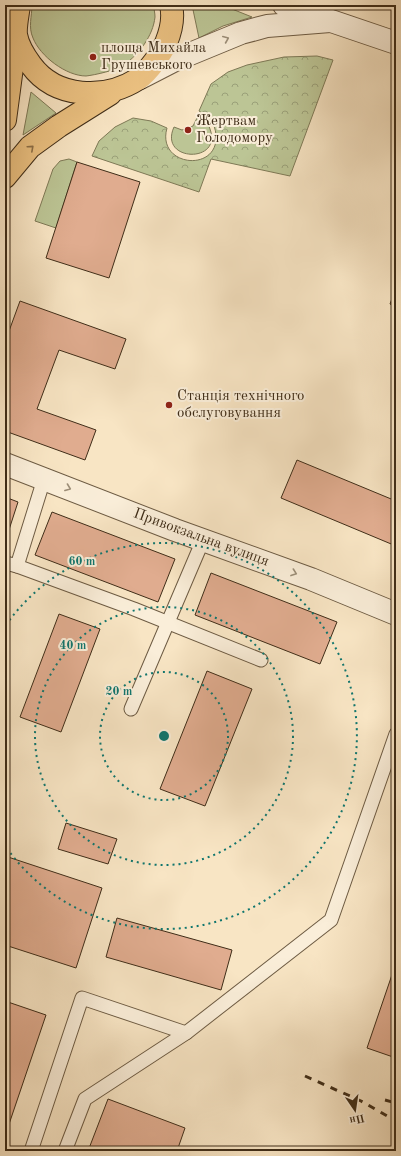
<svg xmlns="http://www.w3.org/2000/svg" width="401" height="1156" font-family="'Old Standard TT',serif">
<defs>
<pattern id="park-crowns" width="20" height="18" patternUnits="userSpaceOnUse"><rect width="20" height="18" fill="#bcc595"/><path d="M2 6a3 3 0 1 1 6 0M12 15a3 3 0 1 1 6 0" fill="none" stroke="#9aa079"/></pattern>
</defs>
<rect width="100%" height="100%" fill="#f8e5c4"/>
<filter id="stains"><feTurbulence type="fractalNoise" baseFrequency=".005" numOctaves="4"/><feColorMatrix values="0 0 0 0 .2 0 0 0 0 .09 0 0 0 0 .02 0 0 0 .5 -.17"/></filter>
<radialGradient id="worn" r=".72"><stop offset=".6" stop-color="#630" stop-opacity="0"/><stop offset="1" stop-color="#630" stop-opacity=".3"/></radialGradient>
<!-- green -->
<g fill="#bcc595" stroke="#7e7956">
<path d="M32,5h121c1,4 2,8 2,12 -2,19 -16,37 -31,48 -7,5 -29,10 -38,11 -20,0 -46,-20 -53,-38 -5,-11 -1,-22 -1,-33z"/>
<polygon points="192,5 222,5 252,17 223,26 199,38"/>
<polygon points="31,92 56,113 23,135"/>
<path d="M197,118c6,1 11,4 13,11 13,35 -52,33 -36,-2l8,3 11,-4z"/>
<polygon points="69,159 77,162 56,228 35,221 53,169 60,161"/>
</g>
<!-- park -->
<path fill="url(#park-crowns)" stroke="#7e7956" d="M317,56l16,4 -43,116 -79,-17 -12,33 -107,-36 7,-15 16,-14 18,-9 18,3 16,7c-11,39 52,45 49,7 -1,-12 -7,-18 -17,-24l12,-27 17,-12 19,-7 37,-8z"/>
<!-- building -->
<g fill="#e0ac8f" stroke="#3f2d18">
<polygon points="77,162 140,182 109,278 46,258"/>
<polygon points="396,288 396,307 390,304"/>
<polygon points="20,301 126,339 115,369 59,350 37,409 96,430 85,460 5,431 5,342"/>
<polygon points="297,460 396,501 396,546 281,498"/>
<polygon points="5,497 18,502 6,539 5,539"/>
<polygon points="52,512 175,559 158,602 35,555"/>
<polygon points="211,573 337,622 320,664 195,615"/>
<polygon points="59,614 100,629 61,732 20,717"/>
<polygon points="207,671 252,689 205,806 160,789"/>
<polygon points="66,823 117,839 108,864 58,849"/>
<polygon points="5,856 102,888 76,968 5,945"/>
<polygon points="117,918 232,950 221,990 106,957"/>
<polygon points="396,963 396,1058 367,1048"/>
<polygon points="5,1001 46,1015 5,1136"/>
<polygon points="108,1099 185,1128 177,1151 88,1151"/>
</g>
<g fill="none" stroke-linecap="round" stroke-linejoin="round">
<defs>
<g id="service">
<polyline points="17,566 134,609 261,660"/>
<polyline points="5,567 6,563 17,566 44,479"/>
<polyline points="131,709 203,540"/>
<polyline points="31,1151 82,998 186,1033"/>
<polyline points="65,1151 85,1099 186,1033 331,920 396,734"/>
</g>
<g id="tertiary">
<polyline points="284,5 396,43"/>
<polyline points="140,78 173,61 241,33 267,26 330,21"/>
<polyline points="5,464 175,530 311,579 396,614"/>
</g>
<g id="primary">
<path d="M19,5c-1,9 -4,21 -3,30 2,11 9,22 15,30 25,34 74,35 107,14 10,-7 23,-25 28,-36 5,-12 8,-25 5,-38"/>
<polyline points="5,120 16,37"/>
<polyline points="5,177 30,147 59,126 110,94"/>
</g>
</defs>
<!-- service casing -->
<use href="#service" stroke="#6d5b43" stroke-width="15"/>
<!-- tertiary casing -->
<use href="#tertiary" stroke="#6d5b43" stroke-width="24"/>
<!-- primary casing -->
<use href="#primary" stroke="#3f2d18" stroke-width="24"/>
<!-- service -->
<use href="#service" stroke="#faeed9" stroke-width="13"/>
<!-- tertiary -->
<use href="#tertiary" stroke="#faeed9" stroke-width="22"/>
<!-- primary -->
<use href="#primary" stroke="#ecc282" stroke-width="22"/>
<!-- rail -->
<g stroke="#3f2d18" stroke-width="3" stroke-dasharray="7 7" stroke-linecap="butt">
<polyline points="305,1076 361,1101 396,1121"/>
<polyline points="385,1100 396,1103"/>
</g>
</g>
<!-- one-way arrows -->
<defs><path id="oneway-chevron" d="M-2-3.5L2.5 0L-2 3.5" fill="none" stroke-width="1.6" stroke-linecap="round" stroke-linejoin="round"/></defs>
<g stroke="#9c8e78">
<use href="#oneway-chevron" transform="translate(226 39) rotate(-23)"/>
<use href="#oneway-chevron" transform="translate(68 488) rotate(21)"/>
<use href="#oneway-chevron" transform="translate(294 573) rotate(20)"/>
</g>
<use stroke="#8d7048" href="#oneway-chevron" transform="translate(31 148) rotate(-42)"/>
<!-- distance rings -->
<g fill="none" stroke="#0f766e" stroke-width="2" stroke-dasharray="2 4">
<circle cx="164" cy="736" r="64"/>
<circle cx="164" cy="736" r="129"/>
<path d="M6 625A193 193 0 1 1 6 847"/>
</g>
<!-- markers -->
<g fill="#8f2418" stroke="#faeed9" stroke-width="1.5">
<circle cx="93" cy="57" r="4"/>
<circle cx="188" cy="130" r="4"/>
<circle cx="169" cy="405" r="4"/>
</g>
<g text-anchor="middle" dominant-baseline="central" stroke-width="4" stroke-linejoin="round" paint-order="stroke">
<!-- poi labels -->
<g font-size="15" fill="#3f2d18" stroke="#faeed9" text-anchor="start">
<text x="101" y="48">площа Михайла<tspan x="101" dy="17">Грушевського</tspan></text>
<text x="196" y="121">Жертвам<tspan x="196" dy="17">Голодомору</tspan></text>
<text x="177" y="396">Станція технічного<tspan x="177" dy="17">обслуговування</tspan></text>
</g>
<!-- street labels -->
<g font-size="15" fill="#3f2d18" stroke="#faeed9">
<text transform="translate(201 538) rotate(20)">Привокзальна вулиця</text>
</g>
</g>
<circle cx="164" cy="736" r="6" fill="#0f766e" stroke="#faeed9" stroke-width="2"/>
<g font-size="12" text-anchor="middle" font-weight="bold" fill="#0f766e" stroke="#faeed9" stroke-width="4" stroke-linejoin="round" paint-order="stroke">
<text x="82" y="565">60 m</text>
<text x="73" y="649">40 m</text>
<text x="119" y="695">20 m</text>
</g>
<!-- margin -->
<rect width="401" height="1156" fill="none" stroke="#f8e5c4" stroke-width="20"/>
<rect x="6" y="6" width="389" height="1144" fill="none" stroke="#3f2d18" stroke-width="2"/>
<rect x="10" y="10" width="381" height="1136" fill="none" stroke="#3f2d18"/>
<!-- north arrow -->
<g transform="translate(355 1110) rotate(167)" stroke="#faeed9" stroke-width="3" paint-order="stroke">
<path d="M0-3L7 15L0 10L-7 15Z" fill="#3f2d18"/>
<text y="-6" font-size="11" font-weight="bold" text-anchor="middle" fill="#3f2d18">Пн</text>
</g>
<rect width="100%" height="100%" filter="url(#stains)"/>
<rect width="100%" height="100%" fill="url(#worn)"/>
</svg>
